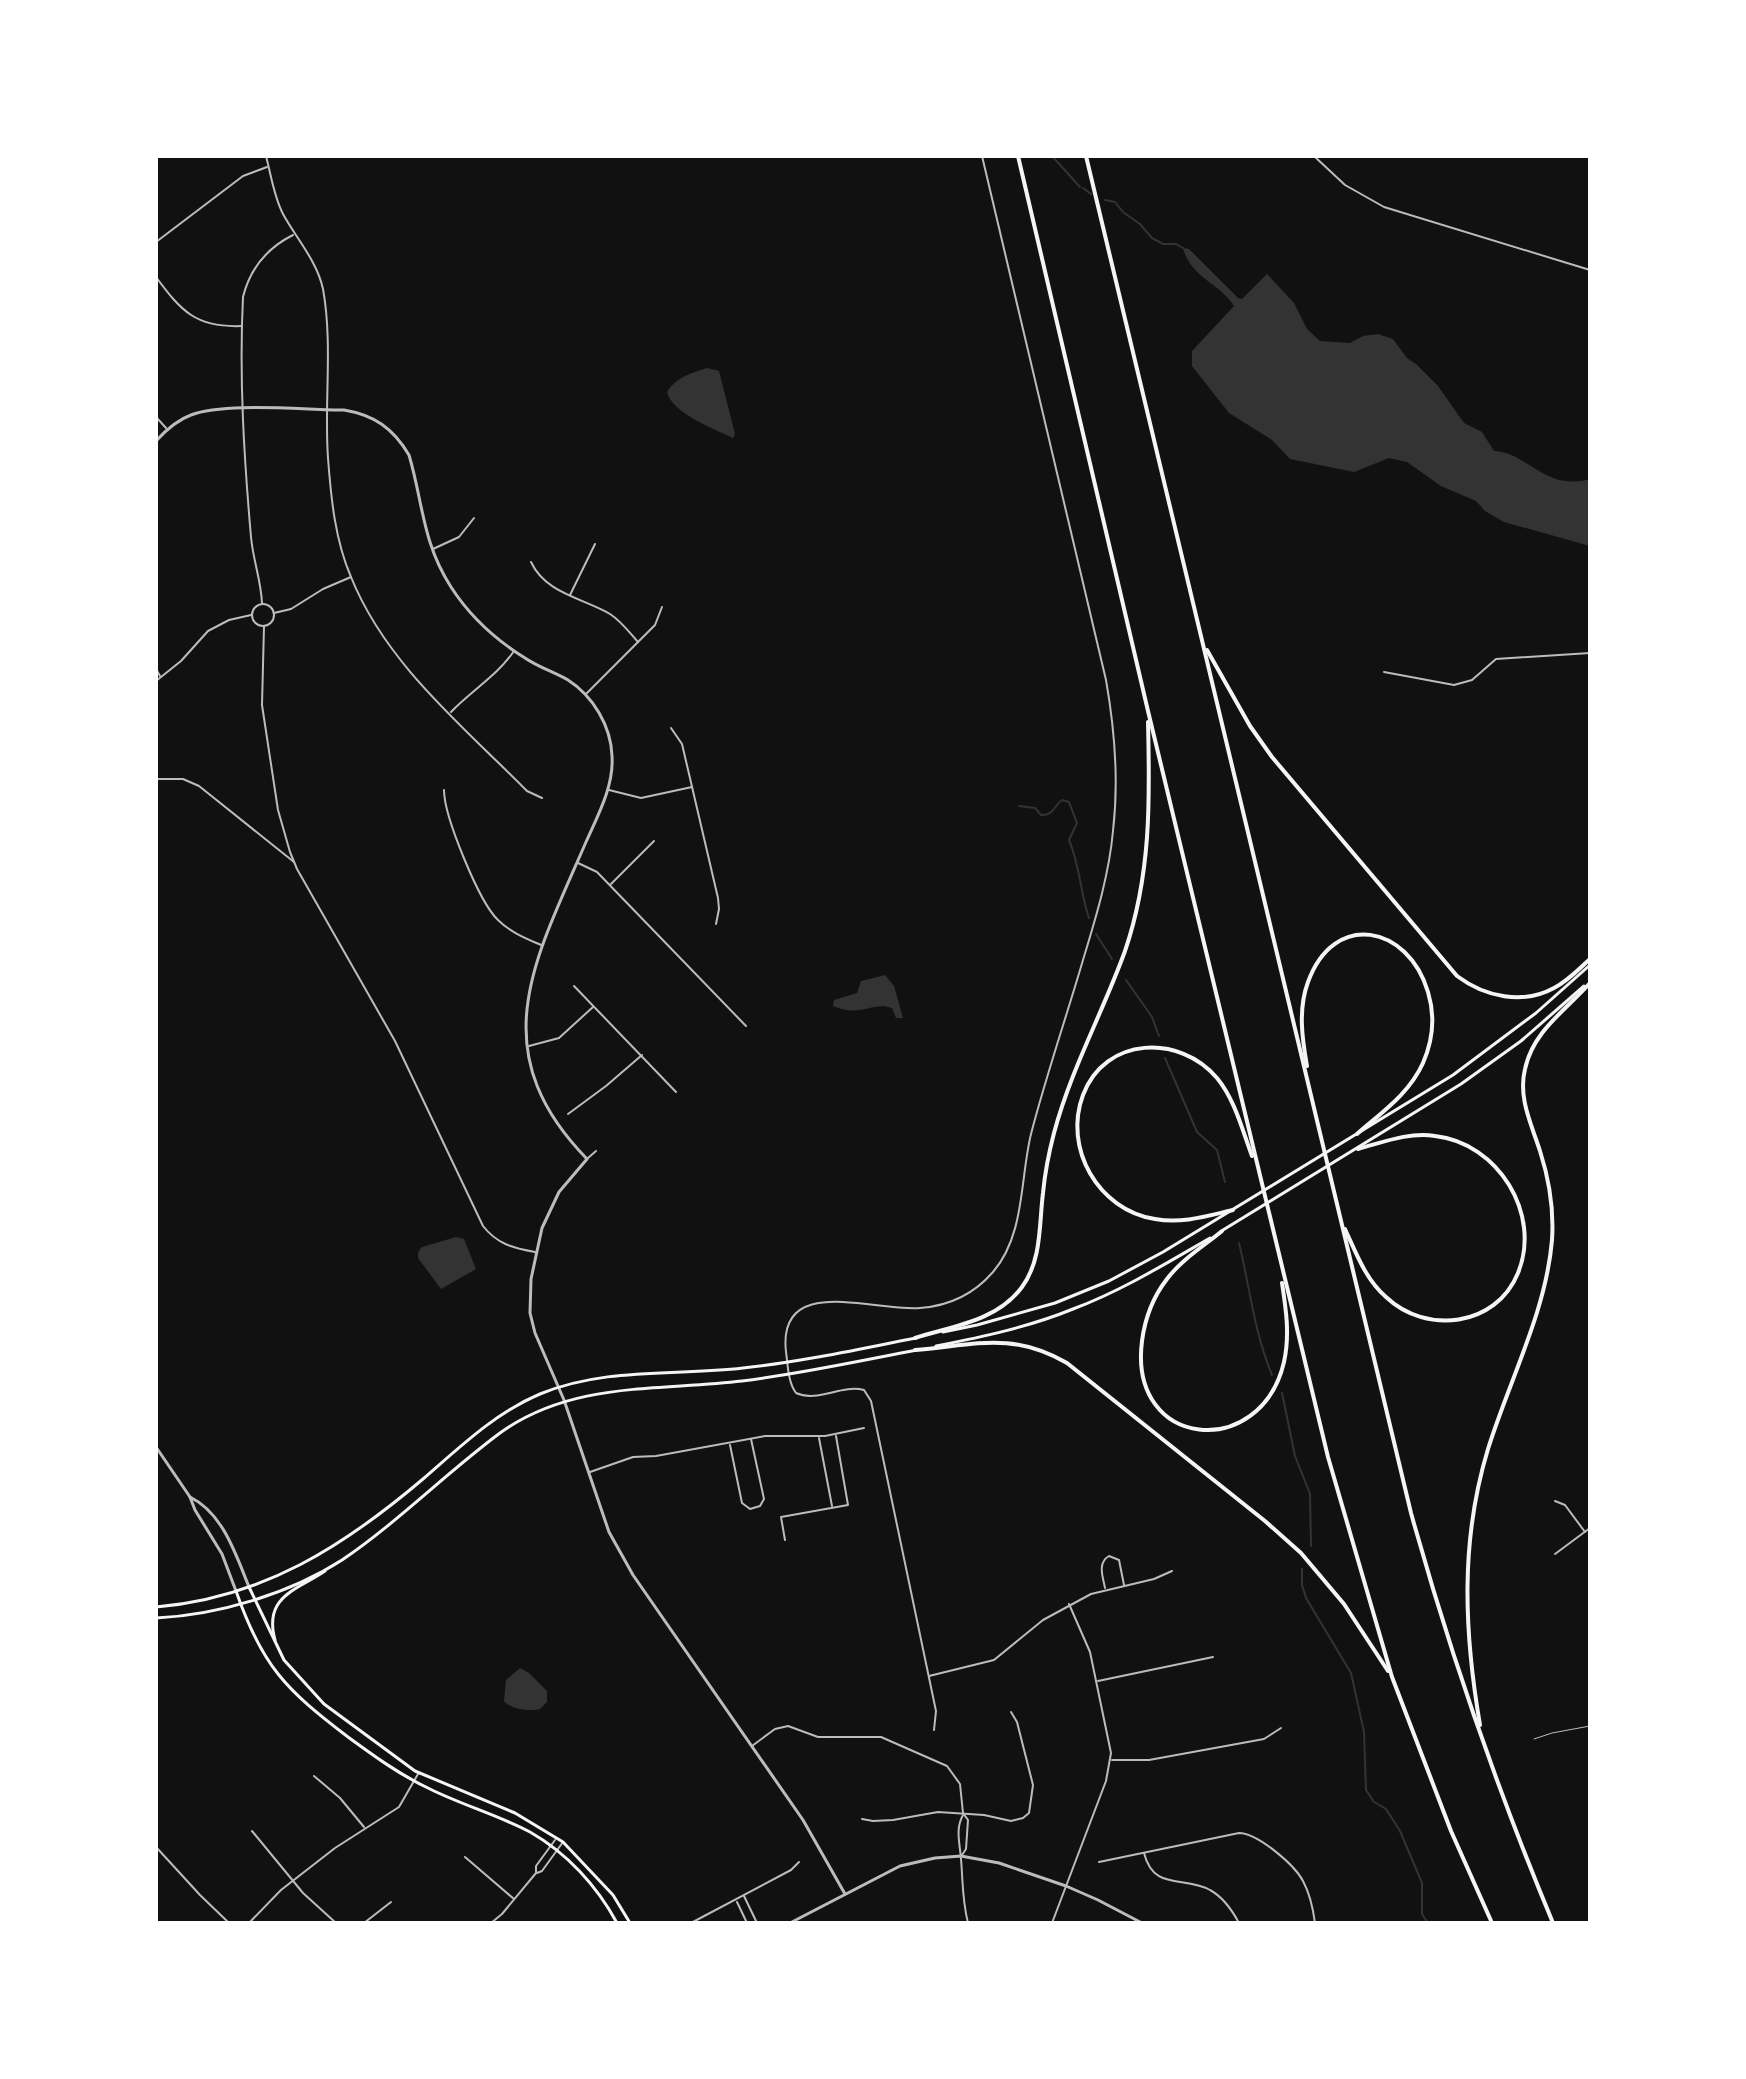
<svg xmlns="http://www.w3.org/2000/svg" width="1746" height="2079" font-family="Spectral,serif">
<rect width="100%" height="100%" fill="#111"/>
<!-- water -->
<g fill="#333">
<path d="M1183,248l6,1 49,49 4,1 25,-25 27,29 13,26 13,12 30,2 13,-7 15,-2 15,5 14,19 9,6 22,22 26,37 18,9 12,19c33,1 51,41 96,28v67l-86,-24 -19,-11 -9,-10 -35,-15 -34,-24 -18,-4 -35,14 -64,-13 -18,-19 -43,-27 -37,-47v-15l42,-45c-13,-22 -44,-29 -51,-58z"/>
<path d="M707,368l12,3 16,63 -2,4c-19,-9 -61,-25 -66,-46 9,-15 25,-19 40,-24z"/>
<path d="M885,975l9,11 9,32h-7l-4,-10c-20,-7 -30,10 -59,-2l1,-6 23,-7 4,-12z"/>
<polygon points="456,1237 464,1239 476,1269 441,1289 418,1258 418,1252 422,1247"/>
<path d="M520,1668l9,5 18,18v11l-7,7c-10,3 -30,0 -36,-8l2,-21z"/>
</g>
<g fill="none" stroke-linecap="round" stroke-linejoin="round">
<!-- stream -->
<g stroke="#333" stroke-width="2">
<polyline points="1052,156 1080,187"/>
<polyline points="1083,188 1091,194"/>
<polyline points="1105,200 1115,202 1123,212 1140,224 1152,238 1163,244 1176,244 1183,248"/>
<path d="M1019,806l16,2 6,7c13,1 13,-10 21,-15l7,2 8,21 -8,17c11,25 11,52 20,78"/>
<polyline points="1096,934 1112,959"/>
<polyline points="1126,980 1152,1017 1159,1036"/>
<polyline points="1165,1058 1197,1132 1217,1150 1225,1182"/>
<path d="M1239,1243c11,45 15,89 33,132"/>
<polyline points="1282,1393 1295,1456 1310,1494 1311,1546"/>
<polyline points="1302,1569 1302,1585 1306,1598 1351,1673 1364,1732 1366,1790 1374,1802 1386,1809 1400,1831 1422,1883 1422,1914 1428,1923"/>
</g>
<!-- service -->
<polyline stroke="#bcbcbc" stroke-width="1" points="1534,1739 1552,1733 1590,1726"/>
<!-- minor -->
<g stroke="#bcbcbc" stroke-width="2">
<path d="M266,156c5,19 8,41 17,58 13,24 34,47 40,75 10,55 1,114 5,169 3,40 7,82 23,119 35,87 112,149 176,214l15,7"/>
<polyline points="1314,156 1345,185 1384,207 1590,270"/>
<polyline points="156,242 243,176 267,167"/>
<path d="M156,277c25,34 40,51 86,49"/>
<polyline points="156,417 166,428"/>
<polyline points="433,549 459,537 474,518"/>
<path d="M531,562c15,32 52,36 79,52 11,7 19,18 28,28"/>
<polyline points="570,595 595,544"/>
<path d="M262,603c-1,-23 -9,-43 -11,-66 -7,-80 -12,-160 -8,-240 7,-28 24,-49 50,-62"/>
<circle cx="263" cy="615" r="11"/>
<polyline points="274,613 291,609 323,589 351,577"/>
<path d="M264,626l-2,79 16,105 12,42 7,17 98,172 88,185c14,18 30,22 52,26"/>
<polyline points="156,669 160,676"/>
<polyline points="1384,672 1454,685 1472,680 1496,659 1590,653"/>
<polyline points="156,681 181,661 208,631 229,620 251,615"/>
<polyline points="586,694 655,625 662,607"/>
<path d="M451,712c21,-22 46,-36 63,-61"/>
<polyline points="671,728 682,744 718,898 719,909 716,924"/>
<polyline points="156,779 183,779 199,786 294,862"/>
<path d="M444,790c0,26 35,112 54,130 12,12 27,18 43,25"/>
<polyline points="609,790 641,798 692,787"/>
<polyline points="578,863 597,872 746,1026"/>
<polyline points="611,884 654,841"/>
<polyline points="574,986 676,1092"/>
<polyline points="529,1046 559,1038 593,1007"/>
<polyline points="568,1114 606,1086 642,1055"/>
<polyline points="588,1158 596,1151"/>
<polyline points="819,1438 832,1506"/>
<polyline points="730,1445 742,1503 750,1509 760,1506 764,1499 751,1439"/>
<polyline points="590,1472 633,1457 656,1456 765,1436 825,1436 864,1428"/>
<polyline points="1555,1501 1565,1505 1585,1532"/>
<polyline points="785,1540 781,1517 848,1505 836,1436"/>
<polyline points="1555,1554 1590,1528"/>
<path d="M1105,1588c-2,-11 -8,-25 4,-32l10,4 5,25"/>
<polyline points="929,1676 994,1660 1043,1620 1091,1594 1154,1579 1172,1571"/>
<polyline points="1098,1681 1213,1657"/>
<path d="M934,1730l2,-19 -65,-310 -7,-11c-23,-6 -46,13 -68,3 -8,-11 -8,-27 -10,-41 -9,-79 89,-40 134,-44 28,-2 54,-14 73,-36 32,-37 27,-93 38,-138 15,-58 35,-116 52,-174 13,-43 26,-85 30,-129 6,-51 2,-100 -7,-151l-124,-524"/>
<polyline points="752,1746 775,1729 788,1726 818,1737 881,1737 947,1766 960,1784 963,1813 968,1820 966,1849 962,1855"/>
<polyline points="1112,1760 1149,1760 1264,1739 1281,1728"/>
<polyline points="314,1776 340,1798 364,1827"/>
<path d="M963,1815c-8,14 -3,29 -2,44 2,23 1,40 7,64"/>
<polyline points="862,1819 873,1821 893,1820 938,1812 984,1815 1011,1821 1023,1818 1029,1813 1033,1785 1017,1722 1011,1712"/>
<polyline points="252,1831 303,1893 336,1923"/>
<polyline points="156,1847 200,1895 229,1923"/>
<path d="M1144,1853c10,39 40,22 66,37 13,7 22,20 29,33"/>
<polyline points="465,1857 514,1899"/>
<path d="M1099,1862l140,-29c18,0 55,31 64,48 7,13 10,27 12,42"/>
<polyline points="537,1873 542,1871 563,1842"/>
<polyline points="744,1896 757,1923"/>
<polyline points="737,1902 747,1923"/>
<polyline points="249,1923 281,1890 335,1848 399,1807 418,1774"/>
<polyline points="364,1923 391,1902"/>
<polyline points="491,1923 502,1914 536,1873 536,1866 555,1840"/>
<polyline points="691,1923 791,1870 799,1862"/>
<polyline points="1052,1923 1106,1781 1111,1753 1090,1652 1069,1604"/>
</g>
<!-- tertiary -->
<g stroke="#bcbcbc" stroke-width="3">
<path d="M156,441c10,-11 21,-21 35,-26 33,-13 114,-5 153,-5 30,5 49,18 65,45 14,47 13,87 42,132 18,28 45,53 74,71 13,9 29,14 43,22 25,16 43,46 44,76 2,30 -14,59 -26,86 -51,118 -105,208 1,317l-28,33 -17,36 -11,51 -1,34 5,20 29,67 45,132 24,43 170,245 42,74"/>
<polyline points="156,1447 190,1497 195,1510 222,1554 236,1591"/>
<path d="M190,1497c33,16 46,58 59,90"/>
<polyline points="790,1923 900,1866 935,1858 961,1856 999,1863 1066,1886 1098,1900 1142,1923"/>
</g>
<!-- secondary -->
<g stroke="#f5f5f5" stroke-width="3">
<polyline points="1223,1230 1461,1084 1521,1041 1584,986"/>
<polyline points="943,1332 977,1325 1055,1303 1109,1281 1163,1252 1453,1075 1536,1013 1590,965"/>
<path d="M936,1346c46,-9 93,-19 137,-37 48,-18 92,-45 137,-71"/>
<polyline points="249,1587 284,1660 324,1704 415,1771 515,1813 563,1842 613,1895 630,1923"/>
<path d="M236,1591c26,75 50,99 112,146 26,19 52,38 82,52 32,16 68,26 100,43 37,21 67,54 87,91"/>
<path d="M156,1607c107,-9 188,-61 267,-128 37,-32 72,-66 117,-85 65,-27 135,-18 203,-26 58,-6 116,-19 173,-30"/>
<path d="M156,1618c62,-3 133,-24 186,-58 56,-38 104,-87 158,-127 72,-52 158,-42 242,-52 58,-7 117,-20 175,-31"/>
<path d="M275,1640c-12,-44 22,-50 50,-69"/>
</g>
<!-- motorway -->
<g stroke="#f5f5f5" stroke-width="4">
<polyline points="1018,156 1148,711 1328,1457 1392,1677 1451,1831 1492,1923"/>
<path d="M1086,156l325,1357c39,140 86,276 142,410"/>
<path d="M1207,650l43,76 22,31 185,219c28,21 66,29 97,12 14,-7 25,-19 36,-29"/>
<path d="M1307,1066c-5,-28 -9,-57 1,-84 26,-72 100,-57 120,10 7,23 5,48 -5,71 -14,31 -41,49 -66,71"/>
<path d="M1233,1210c-26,6 -51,14 -78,9 -57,-9 -92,-71 -72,-124 22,-59 97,-61 134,-17 18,22 25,51 35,78"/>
<path d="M1345,1229c11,24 21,51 41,68 40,38 110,30 132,-24 24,-59 -20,-130 -83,-137 -27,-4 -51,6 -77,13"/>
<path d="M1222,1231c-18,15 -40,28 -55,48 -14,18 -22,39 -25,62 -14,109 119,120 142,21 6,-27 2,-53 -2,-79"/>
<path d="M915,1338c38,-12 82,-17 107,-51 20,-27 17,-63 21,-94 2,-21 6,-41 11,-60 17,-64 49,-121 71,-182 26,-76 25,-151 23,-229"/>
<path d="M915,1350c60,-5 96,-19 152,13l198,158 36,32 43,51 44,67"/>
<path d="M1480,1725c-16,-94 -20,-184 8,-276 21,-68 58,-137 64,-209 2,-30 -3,-61 -12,-89 -9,-28 -22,-53 -15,-82 8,-38 41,-59 65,-86"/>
</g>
</g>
<!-- border -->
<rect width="1746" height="2079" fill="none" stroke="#ffffff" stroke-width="316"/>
</svg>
